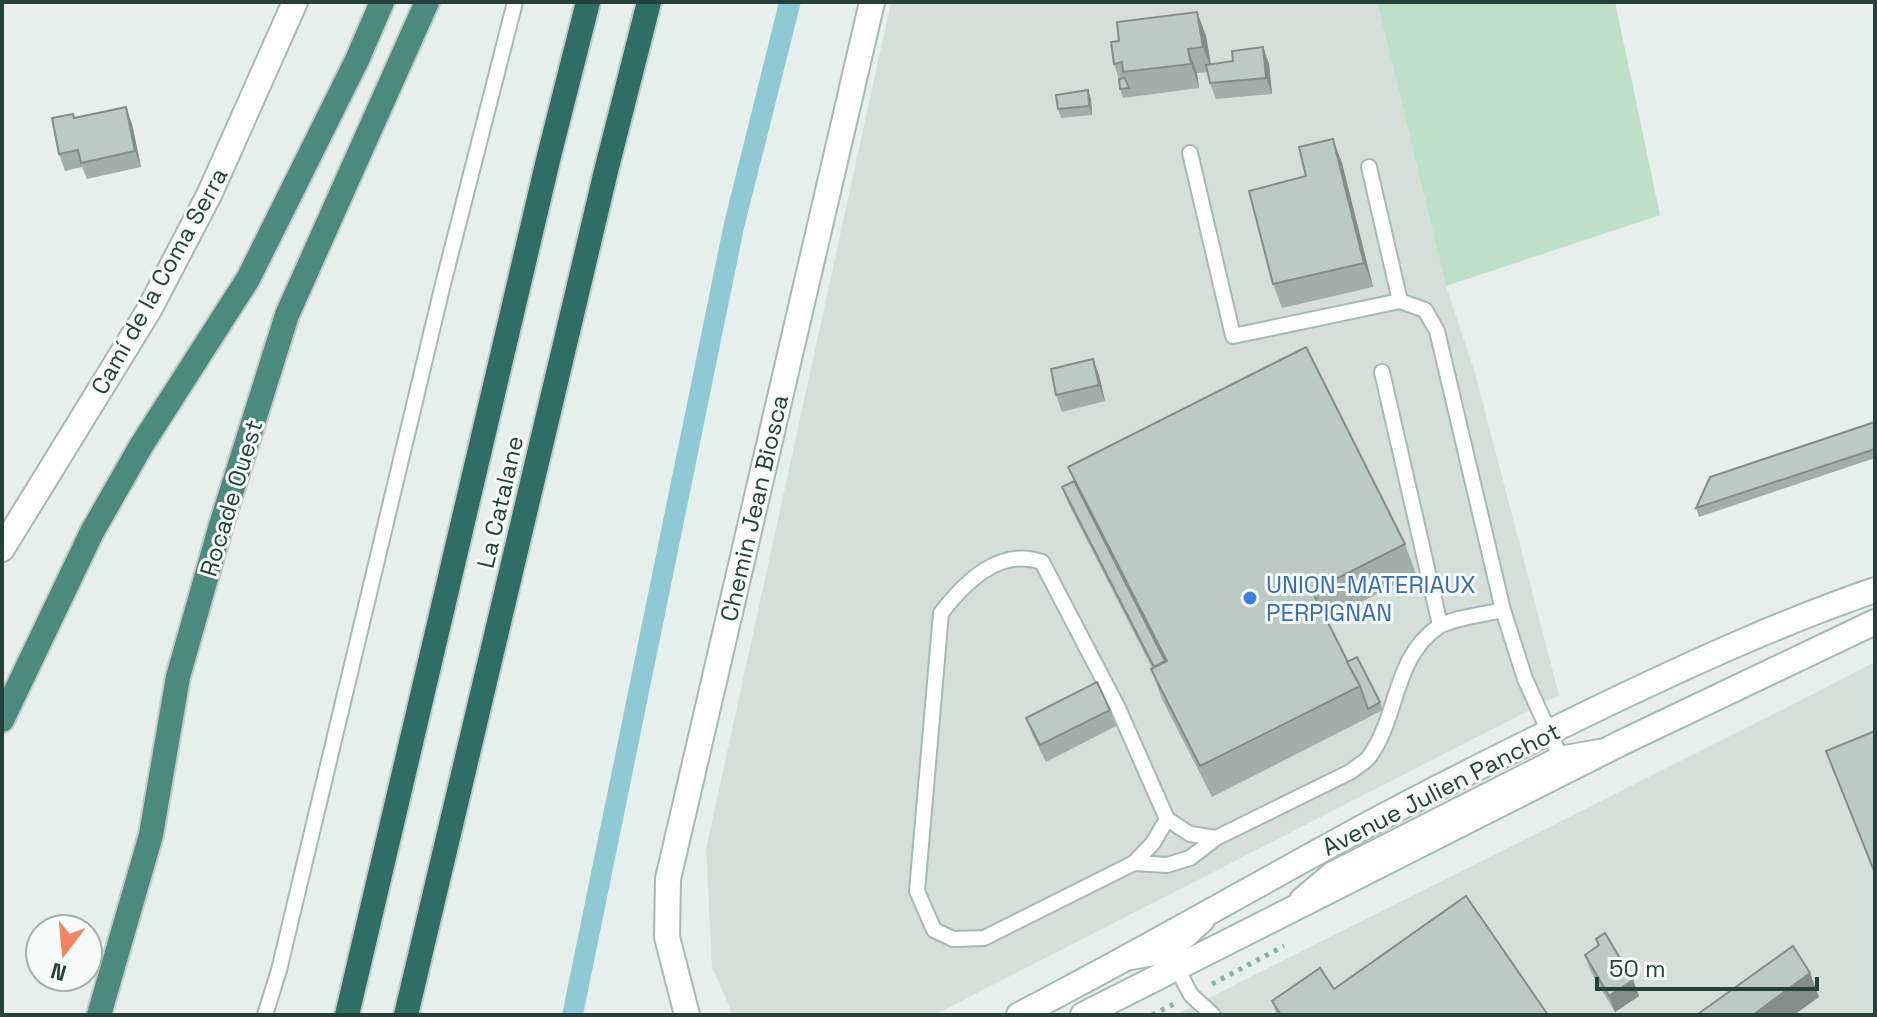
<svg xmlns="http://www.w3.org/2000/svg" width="1877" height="1017" font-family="'Space Grotesk',sans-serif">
<rect width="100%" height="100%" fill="#e6efeb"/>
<!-- built -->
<g fill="#d4dfda">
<polygon points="891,2 1377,2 1446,286 1475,373 1559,695 934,1015 733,1015 712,967 706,849"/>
<polygon points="1875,662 1875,1015 1175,1015 1786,708"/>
</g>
<!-- green -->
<polygon fill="#bfe0c8" points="1377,2 1615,2 1660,215 1446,286"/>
<!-- water -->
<polygon fill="#8ec9d4" points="779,2 801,2 744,228 583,1015 562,1015 724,223"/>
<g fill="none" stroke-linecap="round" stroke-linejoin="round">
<defs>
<g id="service">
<polyline points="1190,153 1233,336 1400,301"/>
<polyline points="1369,167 1400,301 1425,310 1437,331 1503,610 1525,679 1559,754"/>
<polyline points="1382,372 1440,625"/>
<path d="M1216,838l-26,-4 -23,-15 -49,-111 -76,-146c-42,-15 -77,20 -101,51l-24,278 17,39 19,9 31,-1 150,-75 33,2 23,-7 26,-20 134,-66c6,-5 14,-9 19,-15 30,-41 24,-99 69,-130 13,-9 48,-13 65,-17"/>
<polyline points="1134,863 1153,843 1167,819"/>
<polyline points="1298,897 1330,870 1559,754 1599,747"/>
<polyline points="1131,962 1171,955 1206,923"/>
<polyline points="1174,963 1191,995 1213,1015"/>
<polyline points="265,1015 279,970 443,284 515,2"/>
</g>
<g id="minor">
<polyline points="2,549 149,310 210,193 295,2"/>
<polyline points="687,1015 667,937 668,879 872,2"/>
</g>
<g id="secondary">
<path d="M1019,1015c113,-58 223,-122 335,-183 85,-46 172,-89 259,-131 86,-41 172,-80 262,-111"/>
<polyline points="1083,1015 1621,743 1875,622"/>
</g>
<g id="trunk">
<polyline points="2,720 92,532 141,446 248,279 357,60 382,2"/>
<polyline points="99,1015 151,835 178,677 221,525 287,315 427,2"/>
</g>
<g id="motorway">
<polyline points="347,1015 549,156 588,2"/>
<polyline points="406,1015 606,171 649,2"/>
</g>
</defs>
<!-- service casing -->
<use href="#service" stroke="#a8b8b2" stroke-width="18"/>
<!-- minor casing -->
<use href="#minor" stroke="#a8b8b2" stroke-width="28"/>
<!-- secondary casing -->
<use href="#secondary" stroke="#a4bbb3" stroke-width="28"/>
<!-- trunk casing -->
<use href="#trunk" stroke="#c2cac8" stroke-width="28"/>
<!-- motorway casing -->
<use href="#motorway" stroke="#c2cac8" stroke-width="28"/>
<!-- path -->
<g stroke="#86b3a5" stroke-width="5" stroke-dasharray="4 6" stroke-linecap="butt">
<polyline points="1212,984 1284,946"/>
<polyline points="1152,1015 1174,1004"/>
</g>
<!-- service -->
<use href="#service" stroke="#fff" stroke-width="14"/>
<!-- minor -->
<use href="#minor" stroke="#fff" stroke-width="24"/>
<!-- secondary -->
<use href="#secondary" stroke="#fff" stroke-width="24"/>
<!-- trunk -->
<use href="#trunk" stroke="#4c8a7c" stroke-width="24"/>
<!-- motorway -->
<use href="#motorway" stroke="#2f6f62" stroke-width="24"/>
</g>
<!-- wall -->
<g fill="#a1aea9">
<polygon points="1197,12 1206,36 1211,64 1233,61 1263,47 1269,64 1272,94 1216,99 1210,83 1208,72 1197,73 1199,88 1123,98 1120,89 1119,79 1114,64 1115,42 1119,38"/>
<polygon points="1091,99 1092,115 1061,118 1058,109"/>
<polygon points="74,118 132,124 141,167 87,179 82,167 65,171 59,154"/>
<polygon points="1342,163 1373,287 1282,308 1273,284 1306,176"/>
<polygon points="1093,359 1099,375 1105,401 1062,412 1056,395"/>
<polygon points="1875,422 1875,458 1699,517 1696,508"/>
<polygon points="1068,467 1405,544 1416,574 1326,620 1347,662 1380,702 1383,710 1212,797 1162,699 1151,669 1152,668 1068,503 1062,487 1074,481"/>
<polygon points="1110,710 1116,726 1046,762 1032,734 1026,718"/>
<polygon points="1875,731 1875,876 1826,751"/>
<polygon points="1585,955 1633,980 1639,996 1615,1012 1591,972"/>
<polygon points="1334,989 1548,1015 1277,1015 1272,1001"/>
</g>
<!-- shaded-wall -->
<g fill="#838d89">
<polygon points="1197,12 1206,36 1212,71 1203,47"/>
<polygon points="1263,47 1269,64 1272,94 1266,78"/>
<polygon points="1188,49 1197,73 1199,88 1191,64"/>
<polygon points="1088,90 1091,99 1092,115 1089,106"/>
<polygon points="126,107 132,124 141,167 135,151"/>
<polygon points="1333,139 1342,163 1373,287 1364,263"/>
<polygon points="1093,359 1099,375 1105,401 1099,385"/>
<polygon points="1810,973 1819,997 1794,1015 1753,1015"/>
<polygon points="1633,980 1639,996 1615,1012 1609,996"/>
</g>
<!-- building -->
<g fill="#bbcac4" stroke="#838d89" stroke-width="2">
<polygon points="1197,12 1203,47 1188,49 1191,64 1123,72 1122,62 1114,64 1111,42 1119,41 1117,22"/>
<polygon points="1263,47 1266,78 1210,83 1206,65 1233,61 1232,51"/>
<polygon points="1125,78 1129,88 1120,89 1119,79"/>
<polygon points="1088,90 1089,106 1058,109 1056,95"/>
<polygon points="126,107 135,151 81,163 78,150 59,154 52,118 73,114 74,118"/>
<polygon points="1333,139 1364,263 1273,284 1249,191 1306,176 1299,147"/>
<polygon points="1306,347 1405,544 1312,591 1360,686 1200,766 1151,669 1167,661 1068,467"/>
<polygon points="1093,359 1099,385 1056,395 1051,369"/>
<polygon points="1875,422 1875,449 1696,508 1710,477"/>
<polygon points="1074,481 1165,661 1154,667 1062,487"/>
<polygon points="1357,657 1380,702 1368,709 1360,686 1347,662"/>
<polygon points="1097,682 1110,710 1040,745 1026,718"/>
<polygon points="1875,731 1875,873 1826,751"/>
<polygon points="1466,896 1548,1015 1281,1015 1272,1001 1320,968 1334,989"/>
<polygon points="1605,933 1633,980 1609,996 1585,955 1599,945 1596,939"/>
<polygon points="1793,946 1810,973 1753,1015 1698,1015 1698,1014"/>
</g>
<!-- markers -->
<circle fill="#3f7fe0" stroke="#f7fbf9" stroke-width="3" cx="1250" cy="598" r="8"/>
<g text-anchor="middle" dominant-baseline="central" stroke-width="6" stroke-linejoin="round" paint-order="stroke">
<!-- street labels -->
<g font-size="24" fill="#24423a" stroke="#f7fbf9">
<text transform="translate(159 281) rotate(-61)">Camí de la Coma Serra</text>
<text transform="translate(231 498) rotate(-73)">Rocade Ouest</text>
<text transform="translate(500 502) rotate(-77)">La Catalane</text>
<text transform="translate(754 508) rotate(-77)">Chemin Jean Biosca</text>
<text transform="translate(1441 789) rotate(-27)">Avenue Julien Panchot</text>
</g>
<!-- shop labels -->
<g font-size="24" fill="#366cbe" stroke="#f7fbf9" text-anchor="start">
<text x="1266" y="584">UNION-MATERIAUX<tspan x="1266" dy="28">PERPIGNAN</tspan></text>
</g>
</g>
<!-- border -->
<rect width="1877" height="1017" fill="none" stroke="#24423a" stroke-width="8"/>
<!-- north arrow -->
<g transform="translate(64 953) rotate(196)"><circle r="38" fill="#f7fbf9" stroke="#a3b1ad" stroke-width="2"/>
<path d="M0-6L14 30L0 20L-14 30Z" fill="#f4845f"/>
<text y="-12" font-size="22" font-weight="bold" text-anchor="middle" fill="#24423a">N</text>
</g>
<!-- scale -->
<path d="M1597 977v12h220v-12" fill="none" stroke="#24423a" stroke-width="4"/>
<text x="1609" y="977" font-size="24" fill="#24423a" stroke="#f7fbf9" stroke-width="6" paint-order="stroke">50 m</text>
</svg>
